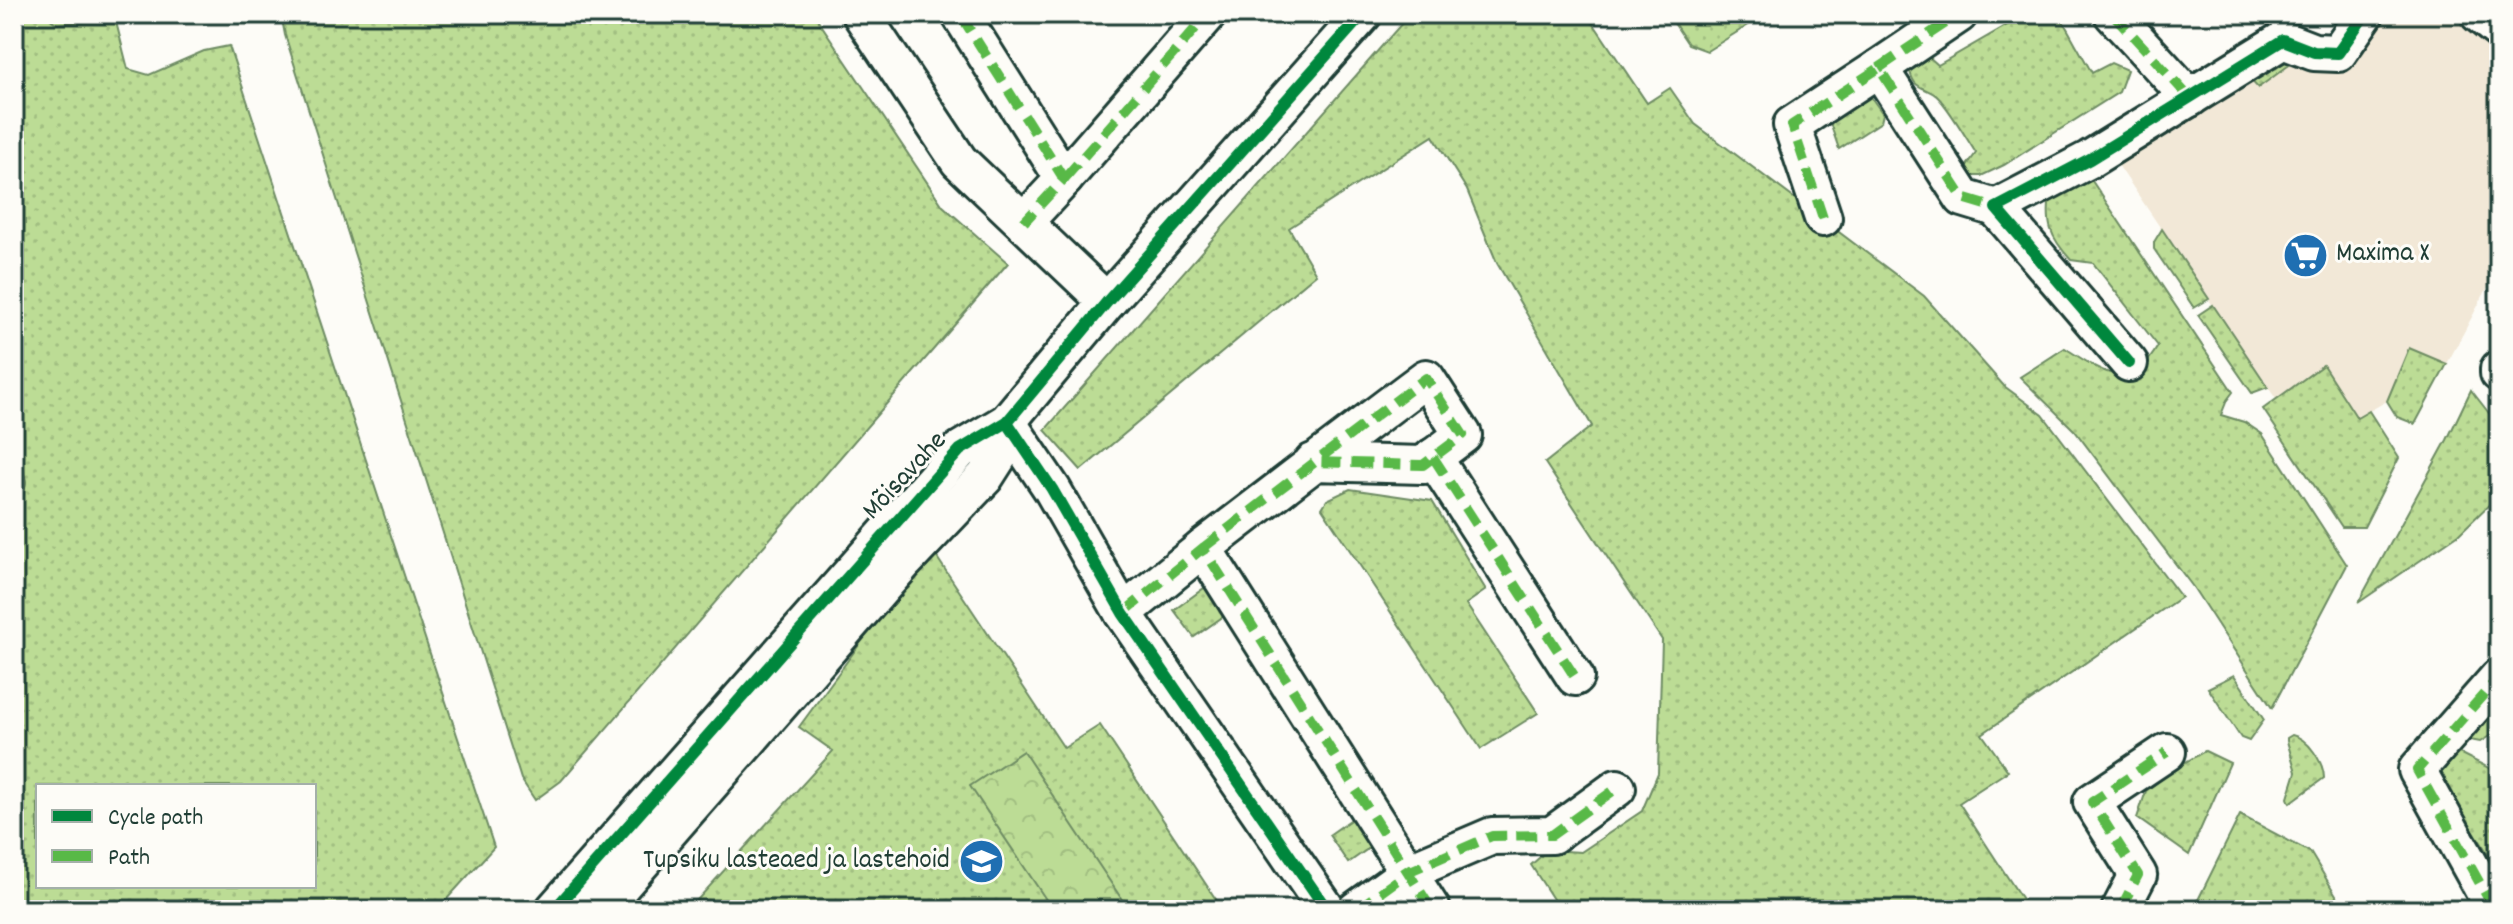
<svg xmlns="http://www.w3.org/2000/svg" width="2513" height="924" font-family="Dekko,sans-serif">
<defs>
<pattern id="grass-dots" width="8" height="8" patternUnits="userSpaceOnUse" patternTransform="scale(2)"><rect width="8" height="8" fill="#bcdc95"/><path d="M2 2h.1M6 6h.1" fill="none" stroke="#a1be81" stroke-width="1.8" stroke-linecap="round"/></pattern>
<pattern id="forest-crowns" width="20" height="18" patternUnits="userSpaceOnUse" patternTransform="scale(2)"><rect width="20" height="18" fill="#bcdc95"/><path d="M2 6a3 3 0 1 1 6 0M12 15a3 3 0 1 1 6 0" fill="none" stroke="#a1be81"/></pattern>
</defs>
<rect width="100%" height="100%" fill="#fdfcf7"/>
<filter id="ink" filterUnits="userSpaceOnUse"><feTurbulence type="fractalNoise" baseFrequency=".0125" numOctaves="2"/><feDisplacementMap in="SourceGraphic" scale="16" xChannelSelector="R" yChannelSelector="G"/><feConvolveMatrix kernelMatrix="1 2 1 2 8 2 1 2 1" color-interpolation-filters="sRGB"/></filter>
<g filter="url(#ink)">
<!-- built -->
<polygon fill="#f2e8d7" points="2347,14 2457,14 2499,46 2499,266 2447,364 2409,348 2387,401 2357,418 2322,365 2276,399 2118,165 2249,78 2258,87 2324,41"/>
<!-- grass -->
<g fill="url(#grass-dots)" stroke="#6e8c64" stroke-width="2" fill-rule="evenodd">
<path d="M14,14h31l12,10 58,-6 13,51 21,6 55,-24 25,-5 265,801 -57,63h-423v-371l12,-57 -12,-51zM38,786h276v100h-276z"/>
<polygon points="281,14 814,14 943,206 1008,263 561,781 535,800 521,779 285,35"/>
<polygon points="1410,14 1587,14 1647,103 1670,88 1695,124 1924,296 2004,386 2043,415 2181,597 1982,734 2008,771 1959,803 2029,910 1560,910 1531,865 1548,850 1581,852 1642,811 1658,773 1662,640 1545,463 1592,426 1497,263 1467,190 1433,136 1289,228 1316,274 1081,470 1045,430"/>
<polygon points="1668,14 1766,14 1707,51 1688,44"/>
<path d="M2022,14h37l33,59 19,-10 16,7 -8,22 -115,73 -23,11h-13l-2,-9 10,-14c-8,-12 -32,-54 -42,-59 -15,-9 -21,-6 -25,-27l19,-11 10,9 83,-48z"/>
<polygon points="2279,57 2296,60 2258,88 2249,78 2118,165 2108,156"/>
<polygon points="1868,93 1883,114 1881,122 1839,149 1831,126 1833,109"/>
<path d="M2090,178l143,214 -6,8 -6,15 23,7 18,12 85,131 -75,143 -79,-121 -118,-156 -55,-54 45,-29c37,23 65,48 93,-2l-65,-83 -22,-3c-22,-24 -25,-36 -21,-68z"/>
<polygon points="2162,229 2209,299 2194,308 2154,249 2154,242"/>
<polygon points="2213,305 2268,387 2252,393 2198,315"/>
<polygon points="2409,348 2447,364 2415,424 2397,417 2387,401"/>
<polygon points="2323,365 2357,418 2369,411 2399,458 2364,527 2342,527 2263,409"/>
<polygon points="2471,390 2499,426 2499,495 2459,534 2358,603 2447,440"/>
<polygon points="1350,489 1432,501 1486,590 1466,604 1538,713 1481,749 1322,508 1327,500"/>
<polygon points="934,553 1064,748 1100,725 1223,910 688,910 833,751 799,727 878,619"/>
<polygon points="1211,583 1231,611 1194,637 1174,610"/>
<polygon points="2234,675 2264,720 2249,741 2241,738 2208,688"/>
<polygon points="2499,691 2499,730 2480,742 2460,738"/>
<path d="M2292,735c16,3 32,28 32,43l-34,25 -2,-5 8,-26 -9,-31v-3z"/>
<polygon points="2205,751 2230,763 2189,855 2137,818 2146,791 2177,767"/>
<path d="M2455,751l44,22v98l-58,-92c-1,-9 6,-23 14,-28z"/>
<polygon points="1366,809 1386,836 1348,863 1329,835"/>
<polygon points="2240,815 2310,852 2345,910 2193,910"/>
</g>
<!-- forest -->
<g fill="url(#forest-crowns)" stroke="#6e8c64" stroke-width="2">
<polygon points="45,14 153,14 57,24"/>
<polygon points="14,431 26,482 14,539"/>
<polygon points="1023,751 1129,910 1053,910 970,786"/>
</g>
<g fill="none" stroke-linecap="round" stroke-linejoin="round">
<defs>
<g id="minor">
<polyline points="861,14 959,161 1107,302"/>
<polyline points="960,14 1064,179 1024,222"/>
<polyline points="2113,14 2190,98"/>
<polyline points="2479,14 2499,30"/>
<polyline points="1879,68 1959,14"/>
<polyline points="1064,179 1208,14"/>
<polyline points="1823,218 1792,125 1879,68 1963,198 1996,208"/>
<polyline points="2129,363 1996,208 2090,159 2283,40 2314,52 2338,53 2365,14"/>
<polyline points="2499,369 2499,373"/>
<polyline points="1007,422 1052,489 1123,613 1327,910"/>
<polyline points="1433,457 1575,677"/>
<path d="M1203,548c74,-57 148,-114 223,-170l37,57 -40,30 -110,-3"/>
<polyline points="1123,613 1203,548 1432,910"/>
<polyline points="554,910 960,450 1007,422 1107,302 1363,14"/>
<polyline points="600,910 905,561 985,477 1001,452 1007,422"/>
<polyline points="1356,910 1410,871 1492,836 1552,835 1617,788"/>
<polyline points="2120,910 2138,875 2092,802 2167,752"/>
<polyline points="2491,910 2488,898 2417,770 2499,677"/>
</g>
</defs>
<!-- minor casing -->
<use href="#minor" stroke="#1f3d34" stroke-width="42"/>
<!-- minor -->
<use href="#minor" stroke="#fdfcf7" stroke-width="36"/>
<!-- quiet -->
<g stroke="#58b947" stroke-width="10" stroke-dasharray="20 10" stroke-linecap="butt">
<polyline points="960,14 1064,179 1024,222"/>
<polyline points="2113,14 2190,98"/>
<polyline points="1879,68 1959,14"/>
<polyline points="1064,179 1208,14"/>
<polyline points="1823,218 1792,125 1879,68 1963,198 1996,208"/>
<polyline points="2499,369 2499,373"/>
<polyline points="1433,457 1575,677"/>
<path d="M1203,548c74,-57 148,-114 223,-170l37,57 -40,30 -110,-3"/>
<polyline points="1123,613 1203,548 1432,910"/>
<polyline points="1356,910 1410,871 1492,836 1552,835 1617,788"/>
<polyline points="2120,910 2138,875 2092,802 2167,752"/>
<polyline points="2491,910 2488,898 2417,770 2499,677"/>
</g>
<defs>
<g id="cycleway">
<polyline points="2129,363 1996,208 2090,159 2283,40 2314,52 2338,53 2365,14"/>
<polyline points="1007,422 1052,489 1123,613 1327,910"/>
<polyline points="554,910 960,450 1007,422 1107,302 1363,14"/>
</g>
</defs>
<!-- cycleway casing -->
<use href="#cycleway" stroke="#fdfcf7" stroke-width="17"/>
<!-- cycleway -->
<use href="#cycleway" stroke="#00873e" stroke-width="12"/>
</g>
</g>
<!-- icons -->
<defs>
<symbol id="supermarket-disc" viewBox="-11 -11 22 22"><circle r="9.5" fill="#1f6fb2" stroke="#fdfcf7"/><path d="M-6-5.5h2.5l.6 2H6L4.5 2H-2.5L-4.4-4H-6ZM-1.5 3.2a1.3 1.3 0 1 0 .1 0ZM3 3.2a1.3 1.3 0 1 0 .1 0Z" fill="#fff"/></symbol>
<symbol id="school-disc" viewBox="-11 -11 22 22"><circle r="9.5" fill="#1f6fb2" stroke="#fdfcf7"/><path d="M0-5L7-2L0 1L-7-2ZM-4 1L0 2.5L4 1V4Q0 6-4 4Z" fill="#fff"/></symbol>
</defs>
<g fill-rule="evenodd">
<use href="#supermarket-disc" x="2280" y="230" width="51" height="51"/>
<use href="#school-disc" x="956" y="836" width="51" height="51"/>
</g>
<g text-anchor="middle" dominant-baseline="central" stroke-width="6" stroke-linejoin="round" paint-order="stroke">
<!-- poi labels -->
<g font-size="28" fill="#1f3d34" stroke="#fdfcf7" text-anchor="start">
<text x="2336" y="255">Maxima X</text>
<text x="950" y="862" text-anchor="end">Tupsiku lasteaed ja lastehoid</text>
</g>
<!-- street labels -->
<g font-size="28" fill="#1f3d34" stroke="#fdfcf7">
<text transform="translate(906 477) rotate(-47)">Mõisavahe</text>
</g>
</g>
<!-- margin -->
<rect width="2513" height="924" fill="none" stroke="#fdfcf7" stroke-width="48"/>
<rect x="24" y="24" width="2465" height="876" fill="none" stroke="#1f3d34" stroke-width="3" filter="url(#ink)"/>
<!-- legend -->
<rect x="36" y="784" width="280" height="104" fill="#fdfcf7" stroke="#a4b0a9" stroke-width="2"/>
<rect x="52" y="810" width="40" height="12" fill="#00873e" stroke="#a4b0a9" stroke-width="2"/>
<text x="108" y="824" font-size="24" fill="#1f3d34">Cycle path</text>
<rect x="52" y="850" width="40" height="12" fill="#58b947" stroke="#a4b0a9" stroke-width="2"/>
<text x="108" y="864" font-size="24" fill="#1f3d34">Path</text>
</svg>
